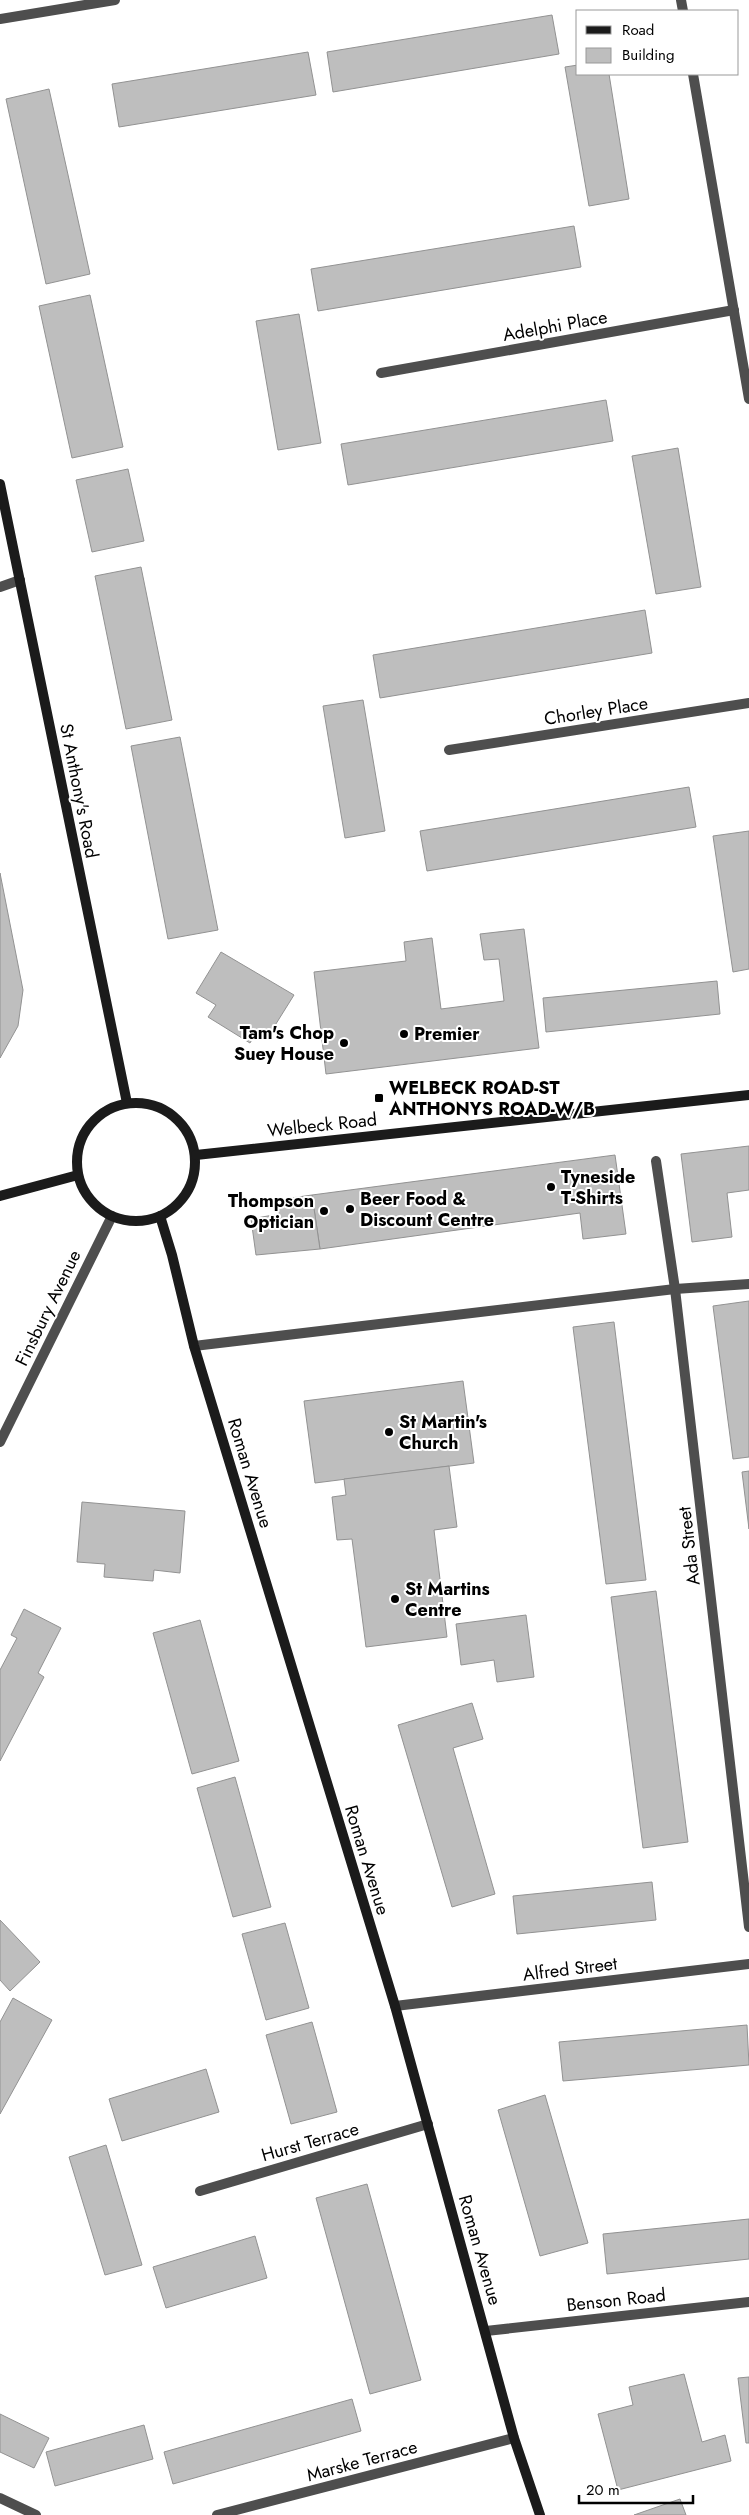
<svg xmlns="http://www.w3.org/2000/svg" width="749" height="2515" font-family="Jost,sans-serif">
<rect width="100%" height="100%" fill="#fff"/>
<!-- building -->
<g fill="#bebebe" stroke="#929292">
<polygon points="552,15 559,54 333,92 327,52"/>
<polygon points="308,52 316,95 119,127 112,84"/>
<polygon points="578,65 578,74 609,74 629,199 589,206 565,67"/>
<polygon points="49,89 90,274 46,284 6,99"/>
<polygon points="574,226 581,267 318,311 311,269"/>
<polygon points="90,295 123,447 72,458 39,306"/>
<polygon points="299,314 321,443 278,450 256,321"/>
<polygon points="606,400 613,441 348,485 341,444"/>
<polygon points="678,448 701,587 656,594 632,456"/>
<polygon points="128,469 144,541 92,552 76,480"/>
<polygon points="141,567 172,720 126,729 95,576"/>
<polygon points="645,610 652,653 380,698 373,655"/>
<polygon points="363,700 385,831 345,838 323,706"/>
<polygon points="180,737 218,930 168,939 131,746"/>
<polygon points="689,787 696,827 427,871 420,831"/>
<polygon points="749,831 749,969 733,972 713,836"/>
<polygon points="0,873 23,990 18,1026 0,1058"/>
<polygon points="524,929 539,1048 326,1074 314,972 406,961 404,942 432,938 441,1009 504,1001 499,959 484,960 480,934"/>
<polygon points="221,952 294,995 269,1035 258,1029 250,1043 208,1017 216,1005 196,993"/>
<polygon points="717,981 720,1014 546,1032 543,998"/>
<polygon points="749,1146 749,1190 727,1193 732,1237 692,1242 681,1154"/>
<polygon points="615,1155 626,1234 583,1239 580,1213 320,1249 312,1195"/>
<polygon points="312,1195 320,1249 256,1255 251,1219 279,1214 277,1200"/>
<polygon points="749,1301 749,1457 733,1459 713,1306"/>
<polygon points="614,1322 646,1580 606,1584 573,1327"/>
<polygon points="463,1381 474,1463 315,1483 304,1401"/>
<polygon points="449,1466 457,1527 434,1530 447,1637 366,1647 352,1539 337,1540 332,1497 346,1495 344,1479"/>
<polygon points="749,1471 749,1529 742,1472"/>
<polygon points="82,1502 185,1511 180,1573 154,1570 153,1581 104,1577 105,1564 77,1562"/>
<polygon points="656,1591 688,1842 643,1848 611,1597"/>
<polygon points="24,1609 61,1628 38,1673 44,1677 0,1761 0,1670 17,1638 11,1635"/>
<polygon points="526,1615 534,1677 497,1682 494,1660 461,1665 456,1624"/>
<polygon points="200,1620 239,1761 192,1774 153,1633"/>
<polygon points="472,1703 483,1739 453,1748 495,1894 452,1907 398,1725"/>
<polygon points="235,1777 271,1907 233,1917 197,1788"/>
<polygon points="652,1882 656,1920 517,1934 513,1896"/>
<polygon points="0,1920 40,1962 10,1991 0,1980"/>
<polygon points="285,1923 309,2008 266,2020 242,1934"/>
<polygon points="13,1998 52,2020 0,2114 0,2022"/>
<polygon points="312,2022 337,2112 291,2124 266,2035"/>
<polygon points="747,2025 749,2065 563,2081 559,2042"/>
<polygon points="206,2069 219,2112 122,2141 109,2099"/>
<polygon points="545,2095 588,2243 540,2256 498,2110"/>
<polygon points="106,2145 142,2265 105,2275 69,2157"/>
<polygon points="367,2184 421,2380 370,2394 316,2198"/>
<polygon points="749,2219 749,2259 607,2274 603,2234"/>
<polygon points="255,2236 267,2278 166,2308 153,2267"/>
<polygon points="684,2374 702,2442 725,2435 731,2461 618,2490 598,2414 633,2405 629,2387"/>
<polygon points="749,2377 749,2443 746,2443 738,2378"/>
<polygon points="352,2399 361,2431 173,2484 164,2452"/>
<polygon points="0,2414 49,2438 34,2468 0,2452"/>
<polygon points="144,2425 153,2459 55,2486 46,2452"/>
<polygon points="680,2499 686,2515 634,2515"/>
</g>
<g fill="none" stroke-linecap="round" stroke-linejoin="round">
<!-- lane -->
<polyline stroke="#4e4e4e" stroke-width="10" points="194,1346 675,1289 749,1284"/>
<!-- street -->
<g stroke="#4e4e4e" stroke-width="10">
<polyline points="681,0 683,11"/>
<polyline points="0,19 115,0"/>
<polyline points="693,74 749,399"/>
<polyline points="381,373 734,310"/>
<polyline points="0,587 20,580"/>
<polyline points="449,750 749,703"/>
<polyline points="656,1161 675,1289 749,1927"/>
<polyline points="0,1442 112,1216"/>
<polyline points="395,2006 749,1964"/>
<polyline points="200,2191 428,2124"/>
<polyline points="486,2331 749,2302"/>
<polyline points="0,2498 36,2515"/>
<polyline points="217,2515 514,2438"/>
</g>
<!-- secondary -->
<g stroke="#1b1b1b" stroke-width="10">
<polyline points="0,484 127,1103"/>
<circle cx="136" cy="1162" r="59"/>
<polyline points="196,1155 749,1095"/>
<polyline points="0,1196 78,1175"/>
<polyline points="160,1216 172,1255 194,1346 395,2006 514,2438 540,2515"/>
</g>
</g>
<!-- markers -->
<g fill="#000" stroke="#fff" stroke-width="2">
<circle cx="404" cy="1034" r="5"/>
<circle cx="344" cy="1043" r="5"/>
<rect x="374" y="1093" width="10" height="10" rx="2.5"/>
<circle cx="551" cy="1187" r="5"/>
<circle cx="350" cy="1209" r="5"/>
<circle cx="324" cy="1211" r="5"/>
<circle cx="389" cy="1432" r="5"/>
<circle cx="395" cy="1599" r="5"/>
</g>
<g text-anchor="middle" dominant-baseline="central" stroke-width="4" stroke-linejoin="round" paint-order="stroke">
<!-- street labels -->
<g font-size="18" fill="#000" stroke="#fff">
<text transform="translate(555 326) rotate(-10)">Adelphi Place</text>
<text transform="translate(596 711) rotate(-9)">Chorley Place</text>
<text transform="translate(79 791) rotate(79)">St Anthony's Road</text>
<text transform="translate(322 1125) rotate(-6)">Welbeck Road</text>
<text transform="translate(48 1308) rotate(-64)">Finsbury Avenue</text>
<text transform="translate(250 1473) rotate(73)">Roman Avenue</text>
<text transform="translate(689 1546) rotate(-97)">Ada Street</text>
<text transform="translate(367 1860) rotate(73)">Roman Avenue</text>
<text transform="translate(570 1969) rotate(-7)">Alfred Street</text>
<text transform="translate(310 2142) rotate(-16)">Hurst Terrace</text>
<text transform="translate(480 2250) rotate(74)">Roman Avenue</text>
<text transform="translate(616 2300) rotate(-6)">Benson Road</text>
<text transform="translate(362 2461) rotate(-15)">Marske Terrace</text>
</g>
<!-- poi labels -->
<g font-size="18" font-weight="bold" fill="#000" stroke="#fff" text-anchor="start">
<text x="334" y="1033" text-anchor="end">Tam's Chop<tspan x="334" dy="21">Suey House</tspan></text>
<text x="414" y="1034">Premier</text>
<text x="389" y="1088">WELBECK ROAD-ST<tspan x="389" dy="21">ANTHONYS ROAD-W/B</tspan></text>
<text x="561" y="1177">Tyneside<tspan x="561" dy="21">T-Shirts</tspan></text>
<text x="360" y="1199">Beer Food &amp;<tspan x="360" dy="21">Discount Centre</tspan></text>
<text x="314" y="1201" text-anchor="end">Thompson<tspan x="314" dy="21">Optician</tspan></text>
<text x="399" y="1422">St Martin's<tspan x="399" dy="21">Church</tspan></text>
<text x="405" y="1589">St Martins<tspan x="405" dy="21">Centre</tspan></text>
</g>
</g>
<!-- legend -->
<rect x="576" y="10" width="162" height="65" fill="#ffffff" stroke="#999999"/>
<rect x="586" y="26" width="25" height="8" fill="#1b1b1b" stroke="#999999"/>
<text x="622" y="35" font-size="15" fill="#000000">Road</text>
<rect x="586" y="48" width="25" height="15" fill="#bebebe" stroke="#999999"/>
<text x="622" y="60" font-size="15" fill="#000000">Building</text>
<!-- scale -->
<path d="M579 2495v8h114v-8" fill="none" stroke="#000000" stroke-width="2.5"/>
<text x="586" y="2495" font-size="15" fill="#000000" stroke="#ffffff" stroke-width="4" paint-order="stroke">20 m</text>
</svg>
